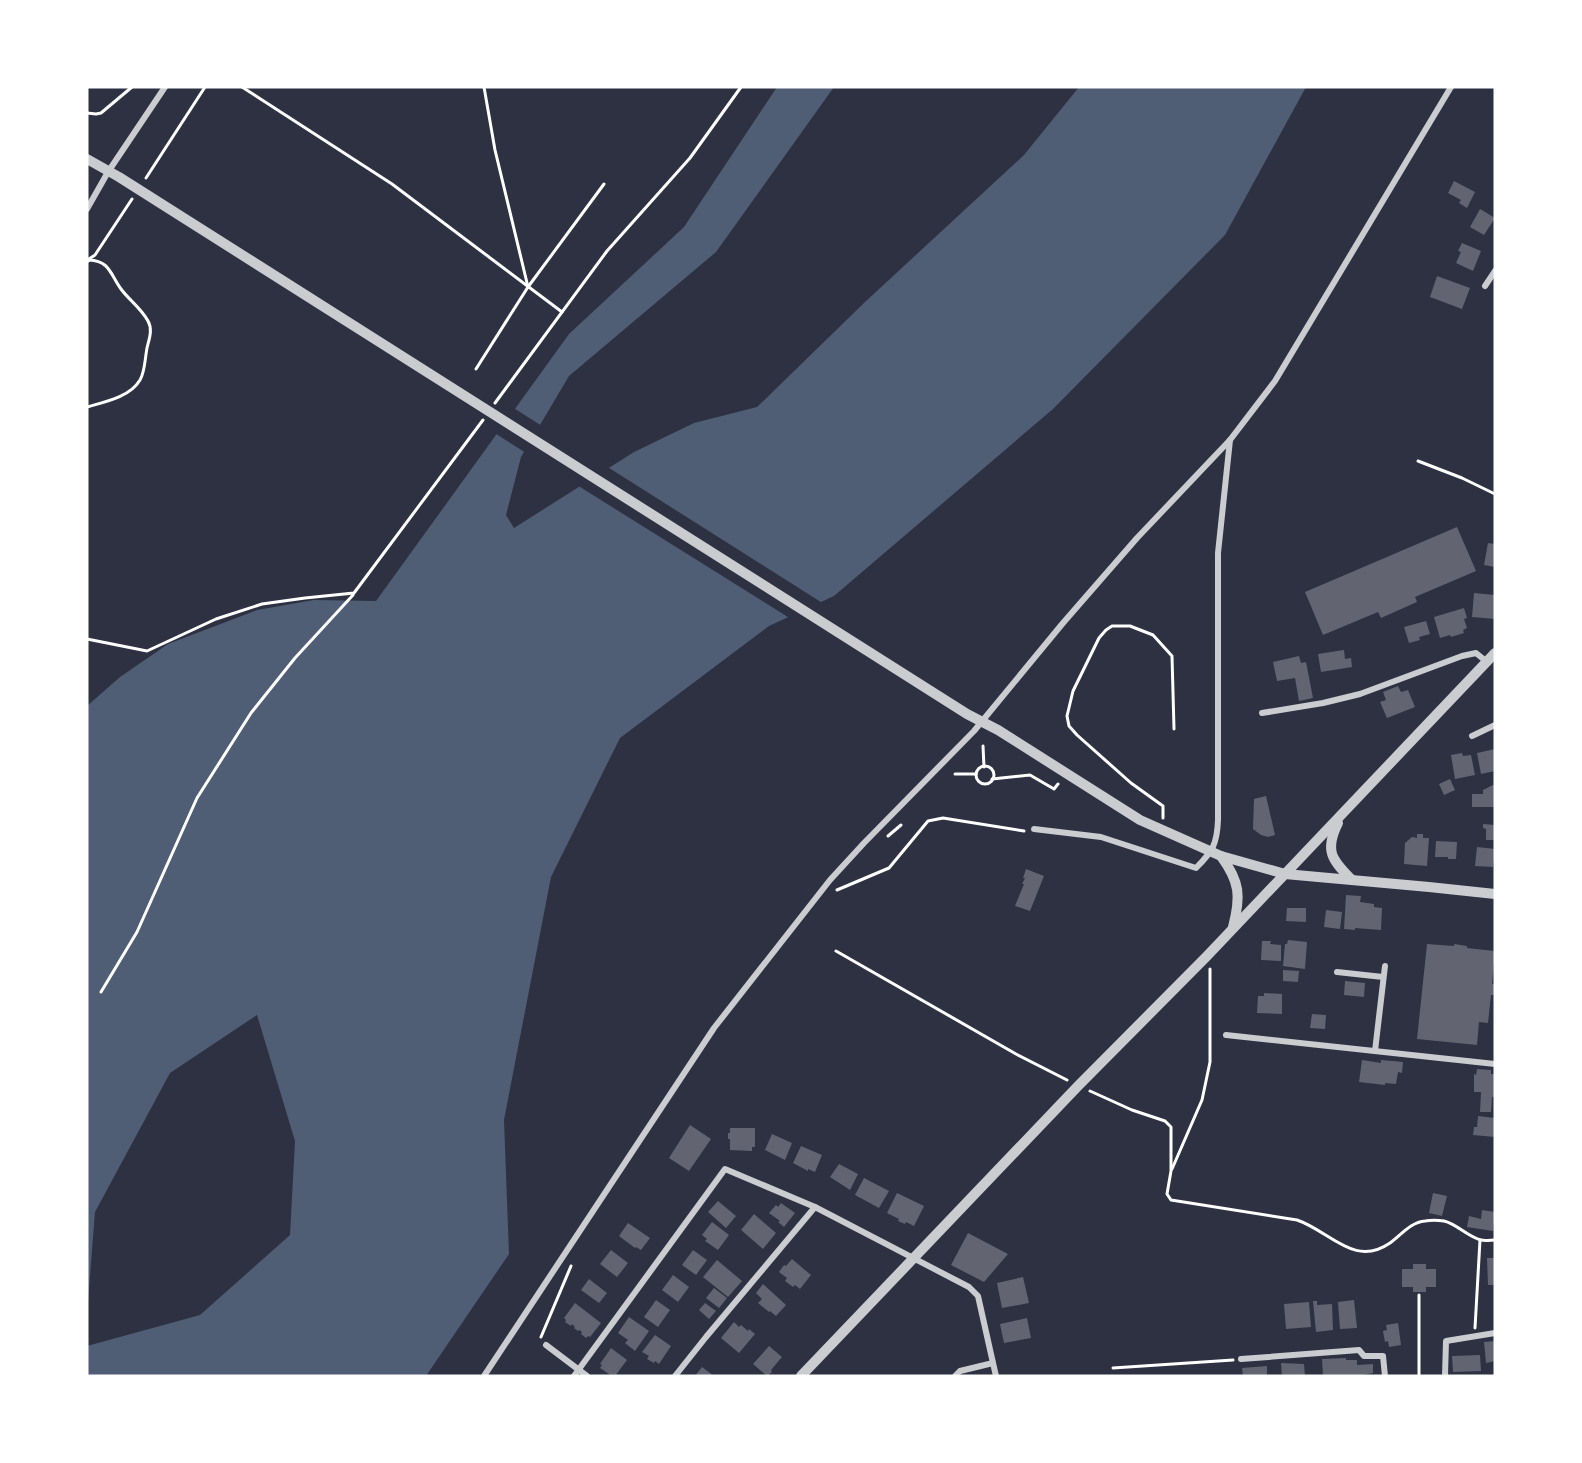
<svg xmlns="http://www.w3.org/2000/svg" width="1582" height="1463" font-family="Montserrat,sans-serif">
<rect width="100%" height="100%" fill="#2d3142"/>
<!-- water -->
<polygon fill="#4f5d75" points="777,87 834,87 716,252 569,376 521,457 506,515 514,528 634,452 694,423 757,407 865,302 1024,155 1079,87 1306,87 1225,235 1053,409 834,596 769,626 620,738 551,877 504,1120 509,1254 426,1376 87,1376 87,1346 200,1315 290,1235 295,1141 257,1015 170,1073 95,1212 87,1315 87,706 120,677 168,644 257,610 314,600 376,601 569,334 684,227"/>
<!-- pier -->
<g fill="#2d3142">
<polygon points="512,407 542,426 526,453 493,432"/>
<polygon points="606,466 824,604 791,619 577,485"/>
</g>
<!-- building -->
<g fill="#626471">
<polygon points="1454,181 1475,192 1467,208 1459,203 1461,200 1448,193"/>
<polygon points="1480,209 1495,218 1484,235 1470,227"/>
<polygon points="1462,243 1481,251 1473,271 1456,263 1461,252 1458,251"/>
<polygon points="1437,276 1470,288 1462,309 1430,297"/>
<polygon points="1457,527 1476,571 1415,597 1417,602 1381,618 1378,612 1323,635 1305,592"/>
<polygon points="1488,543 1495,544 1495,567 1484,565"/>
<polygon points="1474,593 1495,595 1495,619 1472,617"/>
<polygon points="1464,608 1467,618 1464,619 1467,628 1463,630 1464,633 1451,637 1450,635 1440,638 1434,617"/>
<polygon points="1426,621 1430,634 1419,637 1420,640 1409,643 1404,627"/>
<polygon points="1344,650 1345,659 1351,658 1352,667 1321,672 1318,654"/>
<polygon points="1299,656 1301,663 1306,662 1313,698 1299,701 1295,678 1277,681 1273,662"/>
<polygon points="1398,686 1401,692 1408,690 1415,707 1387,718 1380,702 1386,700 1383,692"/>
<polygon points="1495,749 1495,771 1481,774 1477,753"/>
<polygon points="1462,753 1463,756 1471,755 1475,775 1455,779 1451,755"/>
<polygon points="1450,779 1455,790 1444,795 1439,784"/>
<polygon points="1493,785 1495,785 1495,807 1472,807 1472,794 1483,794 1483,790"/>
<polygon points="1266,796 1275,835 1268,837 1261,835 1253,829 1254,799"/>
<polygon points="1483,824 1495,825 1495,840 1486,840 1486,829 1483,828"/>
<polygon points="1417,834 1423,834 1423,838 1429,838 1427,866 1404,864 1405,843 1412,837 1417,838"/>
<polygon points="1436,841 1457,842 1456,859 1448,859 1448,857 1435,857"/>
<polygon points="1477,847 1495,849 1493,867 1475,866"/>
<polygon points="1026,869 1044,876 1030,911 1015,906 1024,884 1022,884 1025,878 1023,878"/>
<polygon points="1346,895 1361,896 1360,902 1374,904 1374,907 1382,908 1381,930 1355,928 1355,930 1344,929"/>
<polygon points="1287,908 1306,908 1306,922 1286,921"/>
<polygon points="1326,910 1342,912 1340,929 1324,927"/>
<polygon points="1288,940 1307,942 1305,969 1283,966 1285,944 1287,944"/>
<polygon points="1262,941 1271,941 1270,944 1281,945 1281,961 1261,960"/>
<polygon points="1427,944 1454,946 1454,944 1467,946 1467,948 1495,951 1492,984 1495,984 1495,995 1491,995 1488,1023 1479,1022 1477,1045 1417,1039"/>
<polygon points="1283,970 1299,971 1298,982 1283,981"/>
<polygon points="1345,981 1365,983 1364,997 1344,995"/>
<polygon points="1264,993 1282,994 1282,1014 1257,1013 1258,996 1264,996"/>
<polygon points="1312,1014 1326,1015 1325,1029 1310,1028"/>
<polygon points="1362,1060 1381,1063 1381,1060 1403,1062 1402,1073 1398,1072 1396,1084 1385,1083 1385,1085 1359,1082"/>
<polygon points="1477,1069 1491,1070 1491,1074 1495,1074 1495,1097 1492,1097 1491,1112 1480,1112 1481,1092 1474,1092 1474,1074 1476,1075"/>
<polygon points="1478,1116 1495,1118 1495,1137 1473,1135 1474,1127 1477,1127"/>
<polygon points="690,1125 711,1139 689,1171 669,1158"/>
<polygon points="730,1128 755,1128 755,1147 752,1147 752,1151 730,1150 730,1139 728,1139 728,1133 730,1133"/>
<polygon points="772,1134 792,1143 785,1160 765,1150"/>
<polygon points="801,1146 822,1155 815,1172 808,1169 808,1171 793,1163"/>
<polygon points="839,1164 858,1174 850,1190 830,1177"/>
<polygon points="864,1178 889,1191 879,1208 855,1195"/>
<polygon points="897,1193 924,1206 914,1226 906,1222 905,1224 898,1221 899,1219 887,1213"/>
<polygon points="1433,1193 1447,1196 1442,1216 1429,1213"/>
<polygon points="718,1201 736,1216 726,1228 708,1212"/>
<polygon points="781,1203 795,1213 784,1227 778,1222 780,1221 769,1213 776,1205 778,1207"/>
<polygon points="1482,1210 1495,1212 1493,1231 1467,1227 1469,1216 1481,1219"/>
<polygon points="754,1214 776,1233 763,1249 741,1230"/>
<polygon points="712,1222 729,1235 718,1250 705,1241 707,1239 702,1235"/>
<polygon points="628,1223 650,1238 641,1250 636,1247 635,1248 619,1236"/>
<polygon points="968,1233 1008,1254 984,1282 951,1265"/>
<polygon points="611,1250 628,1263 617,1277 600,1264"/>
<polygon points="693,1250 707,1260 696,1275 682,1265"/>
<polygon points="1487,1258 1495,1258 1495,1285 1488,1285"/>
<polygon points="792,1259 811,1275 800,1289 795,1285 793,1287 785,1281 787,1278 779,1272 784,1265 786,1266"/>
<polygon points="717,1260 742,1281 728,1297 703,1277"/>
<polygon points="1413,1264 1426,1264 1426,1269 1436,1269 1436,1287 1426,1287 1426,1292 1413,1292 1413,1287 1402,1287 1402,1269 1413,1269"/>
<polygon points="673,1275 689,1287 678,1302 662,1290"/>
<polygon points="1023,1277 1029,1303 1002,1308 997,1283"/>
<polygon points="589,1279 607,1293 599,1303 581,1290"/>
<polygon points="763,1284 786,1305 776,1316 770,1311 769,1312 758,1303 762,1299 756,1293"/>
<polygon points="714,1288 727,1298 719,1308 706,1298"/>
<polygon points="656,1300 670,1310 658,1327 644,1317"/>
<polygon points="1354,1300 1357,1328 1340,1329 1338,1302"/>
<polygon points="1313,1301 1317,1301 1317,1305 1332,1304 1333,1330 1316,1332"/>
<polygon points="1309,1302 1311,1327 1286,1329 1284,1304"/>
<polygon points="575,1303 601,1323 590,1337 588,1336 586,1338 581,1334 582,1332 579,1330 578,1331 574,1328 575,1327 572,1324 571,1326 565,1322 566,1320 564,1318"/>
<polygon points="705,1303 716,1311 709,1319 699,1310"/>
<polygon points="629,1317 649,1331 635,1351 625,1343 628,1340 618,1333"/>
<polygon points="1027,1318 1031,1338 1004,1343 1000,1324"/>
<polygon points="734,1322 739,1327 741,1325 748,1331 749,1329 755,1334 739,1353 721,1338"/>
<polygon points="1398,1323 1401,1345 1389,1347 1388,1341 1385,1342 1383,1331 1387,1330 1386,1325"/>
<polygon points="655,1335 671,1346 659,1364 655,1361 654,1363 647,1359 649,1356 642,1352"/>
<polygon points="1495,1341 1495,1361 1486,1363 1484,1342"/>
<polygon points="769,1346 782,1357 771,1370 772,1372 767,1376 753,1364"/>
<polygon points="611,1348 627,1360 615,1376 613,1374 612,1376 600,1368 602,1365 600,1364"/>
<polygon points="1480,1355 1481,1371 1453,1372 1452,1356"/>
<polygon points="1346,1358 1346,1360 1357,1360 1357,1365 1373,1364 1373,1373 1358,1376 1323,1376 1322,1359"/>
<polygon points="1281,1363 1304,1364 1305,1376 1282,1376"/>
<polygon points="1267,1366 1267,1376 1243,1376 1242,1368"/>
<polygon points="702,1367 714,1376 695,1376"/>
</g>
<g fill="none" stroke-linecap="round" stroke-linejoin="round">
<!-- path -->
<g stroke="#fff" stroke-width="3">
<polyline points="242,87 392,184 562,312"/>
<polyline points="484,87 495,150 528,287"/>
<polyline points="87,113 96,114 101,113 132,87"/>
<polyline points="146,178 205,87"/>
<polyline points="89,259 95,255 132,199"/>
<path d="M87,262l2,-2c21,1 21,14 32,29 8,11 20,19 27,32 5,9 1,18 -1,27 -2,10 -2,24 -7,32 -10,17 -35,22 -53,27"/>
<polyline points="476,369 528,287 604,184"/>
<polyline points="495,403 607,251 690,158 741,87"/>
<polyline points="1418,461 1462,478 1495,494"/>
<polyline points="87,639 147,651 216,619 262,604 305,598 354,593 483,420"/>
<polyline points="983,746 984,767"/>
<circle cx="985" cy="775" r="9"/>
<polyline points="955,774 976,774"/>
<polyline points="992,779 1030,775 1054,789 1058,784"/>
<polyline points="1163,818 1163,806 1131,783 1077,735 1069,726 1067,716 1073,691 1099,638 1106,630 1112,626 1130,626 1153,635 1172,656 1174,729"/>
<polyline points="888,836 901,825"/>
<polyline points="837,890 889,868 928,821 943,818 1024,831"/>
<polyline points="836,951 1016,1054 1067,1080"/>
<polyline points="101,992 137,932 197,798 251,713 295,658 353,595"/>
<path d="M1090,1091l42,19 33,11 6,6v44l-4,23 4,6 126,20c33,11 57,48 93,23 11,-8 21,-21 35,-22 5,-1 13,-1 19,0 13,3 24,16 37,19 4,1 10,0 14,0"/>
<polyline points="1172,1169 1202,1100 1210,1062 1210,969"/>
<polyline points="1419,1295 1419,1376"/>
<polyline points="1475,1328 1480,1240"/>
<polyline points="541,1337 571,1266"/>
<polyline points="1113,1368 1233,1360"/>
</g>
<!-- minor -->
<g stroke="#caccd0" stroke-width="6">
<polyline points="87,209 108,172 165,87"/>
<polyline points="1485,286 1495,271"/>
<polyline points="1262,713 1323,703 1360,694 1462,656 1476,653 1487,662"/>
<polyline points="1472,736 1495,725"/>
<path d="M1034,829l67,8 95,31c17,-17 21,-24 22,-48v-267l12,-113"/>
<polyline points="1337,972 1383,977"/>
<polyline points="1226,1035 1495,1064"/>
<polyline points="1375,1051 1385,966"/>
<polyline points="546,1345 587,1376"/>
<polyline points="1241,1359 1359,1350 1364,1356 1383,1356 1385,1376"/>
<polyline points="993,1363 996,1376"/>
<polyline points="484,1376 714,1028 830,880 864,843 974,731 1063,623 1137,538 1230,440 1275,381 1451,87"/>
<polyline points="574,1376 725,1169 815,1207 969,1287 978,1296 993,1363 960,1371 955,1376"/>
<polyline points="675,1376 706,1337 815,1207"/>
<polyline points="1445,1376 1446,1341 1495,1333"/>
</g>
<!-- tertiary -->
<g stroke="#caccd0" stroke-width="10">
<polyline points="87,159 119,177 967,714 998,730 1140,820 1221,856 1285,874 1429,887 1495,894"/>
<path d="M1338,823c-14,28 -6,37 14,57"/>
<path d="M1221,856c19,26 20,40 12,71"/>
<polyline points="801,1376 1078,1086 1207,956 1495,653"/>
</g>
</g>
<!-- border -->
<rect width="1582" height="1463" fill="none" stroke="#ffffff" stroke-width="177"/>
</svg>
